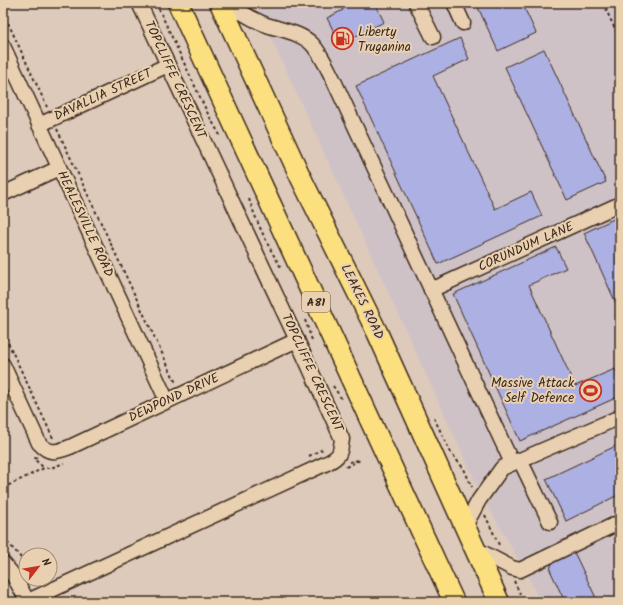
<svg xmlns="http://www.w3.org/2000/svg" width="623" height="605" font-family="Kalam,sans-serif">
<rect width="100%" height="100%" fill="#ddcabb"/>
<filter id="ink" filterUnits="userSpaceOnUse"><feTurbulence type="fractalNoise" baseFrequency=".025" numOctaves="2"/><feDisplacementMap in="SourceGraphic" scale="8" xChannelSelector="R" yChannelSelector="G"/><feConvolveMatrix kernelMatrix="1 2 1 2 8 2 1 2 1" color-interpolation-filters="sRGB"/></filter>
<g filter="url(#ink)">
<!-- built -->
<polygon fill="#cfc2c7" points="255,3 620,3 620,602 540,602 530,580 481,494"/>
<!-- building -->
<g fill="#adb0e2" stroke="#3b2a1e">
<polygon points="339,3 375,3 384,22 340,44 327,18 343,10"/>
<polygon points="476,3 522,3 536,33 498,51"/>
<polygon points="460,38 469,59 433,76 495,209 531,192 542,216 438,264 356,86"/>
<polygon points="544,49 606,182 567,200 505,67"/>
<polygon points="620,216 620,312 584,233"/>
<polygon points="556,247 566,268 529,285 575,386 615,369 620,380 620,396 520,441 453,294"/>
<polygon points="620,444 620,494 566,521 546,479"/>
<polygon points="573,550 598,602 565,602 550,570 553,559"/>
</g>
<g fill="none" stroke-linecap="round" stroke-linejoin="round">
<defs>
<g id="minor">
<path d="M227,3c12,8 24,16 37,21 16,6 36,8 48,20 10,11 16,25 22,37l178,382"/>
<polyline points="416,3 433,37"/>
<polyline points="454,3 463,23"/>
<polyline points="3,46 167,401"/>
<polyline points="39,125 168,65"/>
<polyline points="3,194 59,168"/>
<polyline points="431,290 620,204"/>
<path d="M3,365l36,78c11,12 17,9 31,4l227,-107"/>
<polyline points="520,460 620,417"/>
<polyline points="465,526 479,500 502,468 520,460 550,522"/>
<polyline points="474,548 512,568 520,570 620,522"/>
<polyline points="3,563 13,575 28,602"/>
<path d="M28,601l299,-138c14,-7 13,-10 15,-24l-45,-99 -158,-337"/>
</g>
<g id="highway">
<polyline points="178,3 454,602"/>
<polyline points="220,3 301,178 377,332 499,602"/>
</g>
</defs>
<!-- minor casing -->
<use href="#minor" stroke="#3b2a1e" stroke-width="17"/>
<!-- highway casing -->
<use href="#highway" stroke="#3b2a1e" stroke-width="23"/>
<!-- path -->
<g stroke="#3b2a1e" stroke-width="2" stroke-dasharray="3 3" stroke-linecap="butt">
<polyline points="156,3 208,114 221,137"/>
<polyline points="603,3 620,40"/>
<polyline points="3,12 47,107"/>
<polyline points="57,129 176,383"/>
<path d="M249,199c8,24 19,48 33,70"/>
<polyline points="305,320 312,340"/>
<polyline points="3,332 53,438"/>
<polyline points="333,386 343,401"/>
<polyline points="434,418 451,453 464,469 472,487"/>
<polyline points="309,456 323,449"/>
<polyline points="37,457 34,459 44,468"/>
<polyline points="349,462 359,460"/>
<polyline points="346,467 362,459"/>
<polyline points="3,488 44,468 51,468 64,463"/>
<polyline points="485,515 500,547"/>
<polyline points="3,538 18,554 26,565"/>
<polyline points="514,581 524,602"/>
<polyline points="3,591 9,602"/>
</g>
<!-- minor -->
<use href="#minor" stroke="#e9d0b1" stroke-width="14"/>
<!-- highway -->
<use href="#highway" stroke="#fce080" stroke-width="20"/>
</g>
</g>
<!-- icons -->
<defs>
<symbol id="fuel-ring" viewBox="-11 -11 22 22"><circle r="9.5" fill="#e9d0b1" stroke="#c8321e" stroke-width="1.5"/><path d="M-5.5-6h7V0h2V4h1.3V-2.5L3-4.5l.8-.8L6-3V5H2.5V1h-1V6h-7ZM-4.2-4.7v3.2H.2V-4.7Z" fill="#c8321e"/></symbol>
<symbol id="stadium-ring" viewBox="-11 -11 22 22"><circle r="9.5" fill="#e9d0b1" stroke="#c8321e" stroke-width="1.5"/><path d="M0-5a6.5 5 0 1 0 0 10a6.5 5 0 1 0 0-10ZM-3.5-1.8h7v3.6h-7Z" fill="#c8321e"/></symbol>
</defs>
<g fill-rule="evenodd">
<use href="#fuel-ring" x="330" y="26" width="25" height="25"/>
<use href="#stadium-ring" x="578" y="378" width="25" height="25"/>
</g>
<g text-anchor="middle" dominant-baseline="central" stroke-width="4" stroke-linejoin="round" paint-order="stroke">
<!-- shield labels -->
<rect fill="#e9d0b1" stroke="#6f5c4a" stroke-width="1" x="302" y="292" width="28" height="20" rx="3"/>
<g font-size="12" font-weight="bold" fill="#3b2a1e">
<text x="316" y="302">A81</text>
</g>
<!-- poi labels -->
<g font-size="13" fill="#3b2a1e" stroke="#e9d0b1" text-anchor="start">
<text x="358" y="32">Liberty<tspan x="358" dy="15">Truganina</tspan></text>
<text x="574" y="383" text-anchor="end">Massive Attack<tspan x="574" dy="15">Self Defence</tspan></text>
</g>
<!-- street labels -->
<g font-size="13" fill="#3b2a1e" stroke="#e9d0b1">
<text transform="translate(175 80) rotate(65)">TOPCLIFFE CRESCENT</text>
<text transform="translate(103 95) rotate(-25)">DAVALLIA STREET</text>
<text transform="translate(85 224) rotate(65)">HEALESVILLE ROAD</text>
<text transform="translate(526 247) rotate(-24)">CORUNDUM LANE</text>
<text transform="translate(362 302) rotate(64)">LEAKES ROAD</text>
<text transform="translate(312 373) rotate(65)">TOPCLIFFE CRESCENT</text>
<text transform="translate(174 398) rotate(-25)">DEWPOND DRIVE</text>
</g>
</g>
<!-- margin -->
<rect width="623" height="605" fill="none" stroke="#e9d0b1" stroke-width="16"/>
<rect x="8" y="8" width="607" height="589" fill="none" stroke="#3b2a1e" stroke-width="1.5" filter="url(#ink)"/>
<!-- north arrow -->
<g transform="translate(38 567) rotate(59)"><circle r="19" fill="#e9d0b1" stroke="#a38e76"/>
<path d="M0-3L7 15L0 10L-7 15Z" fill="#c8321e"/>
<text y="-6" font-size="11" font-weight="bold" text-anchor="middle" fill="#3b2a1e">N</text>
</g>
</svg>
